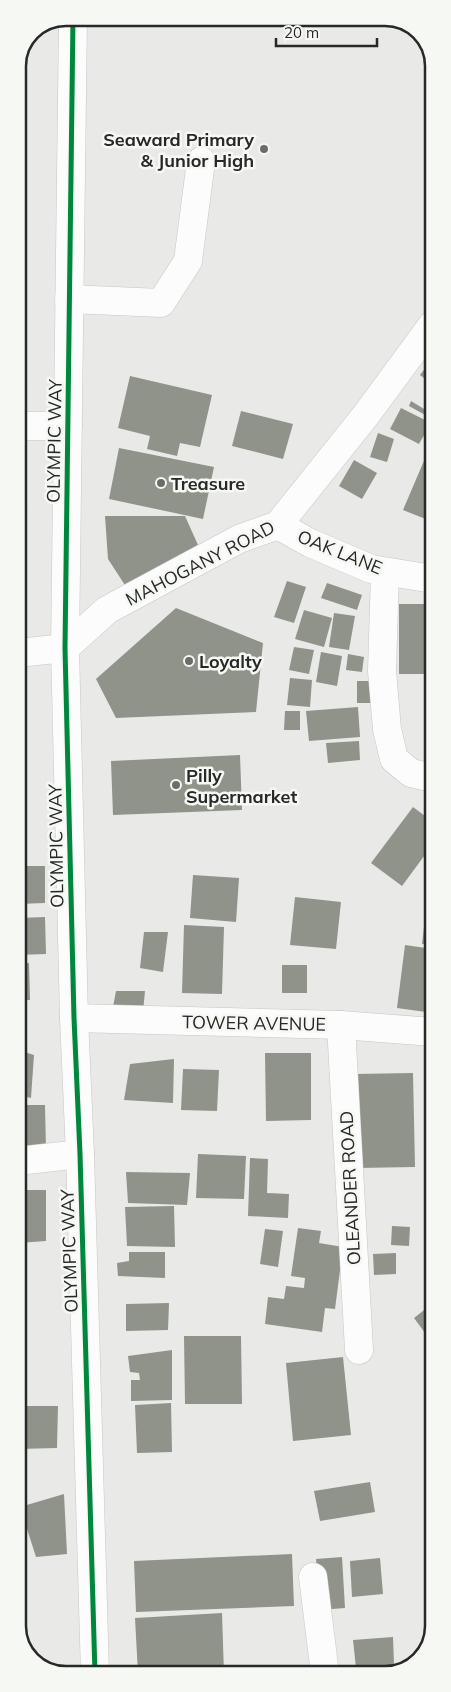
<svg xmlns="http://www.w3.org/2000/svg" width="451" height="1692" font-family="Mulish,sans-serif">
<rect width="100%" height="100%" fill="#e9eae8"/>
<!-- building -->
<g fill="#8f938a">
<polygon points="433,358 433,385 420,375"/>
<polygon points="130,376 212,395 200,447 180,443 177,456 147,449 150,436 118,428"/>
<polygon points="411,401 429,412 427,416 409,406"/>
<polygon points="401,408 431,423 419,444 390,429"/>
<polygon points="241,411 293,424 283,459 232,446"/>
<polygon points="378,433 394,439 387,462 370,457"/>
<polygon points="119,448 214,467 203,519 109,499"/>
<polygon points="429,449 433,451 433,522 403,510"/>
<polygon points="18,459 22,459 23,529 18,529"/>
<polygon points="354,460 377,473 362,499 339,486"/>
<polygon points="105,516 185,516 198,545 132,596 108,559"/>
<polygon points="287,581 306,587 294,623 274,617"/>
<polygon points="327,583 362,595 357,610 321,598"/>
<rect x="399" y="604" width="34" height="70"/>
<polygon points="176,608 263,643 256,712 116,718 96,679"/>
<polygon points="304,610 332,618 324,647 295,639"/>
<polygon points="334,613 355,616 349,650 329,647"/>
<polygon points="294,647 314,650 309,674 289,670"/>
<polygon points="321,652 342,656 337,686 316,682"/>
<polygon points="348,654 364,657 362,672 346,670"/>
<polygon points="290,678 312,680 310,707 287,705"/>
<rect x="357" y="681" width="15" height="22"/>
<polygon points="18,694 27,694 26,754 18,752"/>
<polygon points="358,707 360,737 309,741 306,711"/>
<polygon points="285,711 300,711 300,730 284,730"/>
<polygon points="359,741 360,760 328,763 326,743"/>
<polygon points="240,755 242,810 113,815 111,761"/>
<polygon points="413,807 433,822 433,844 402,886 371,863"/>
<polygon points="18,866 45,866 45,903 18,904"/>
<polygon points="193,875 239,878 236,922 190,918"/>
<polygon points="295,897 341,902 336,949 290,945"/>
<polygon points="427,901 433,902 433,944 422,944"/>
<polygon points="45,917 46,954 18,955 18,918"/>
<polygon points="184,925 224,927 222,994 182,993"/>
<polygon points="144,932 168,932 163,972 140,968"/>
<polygon points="405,945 433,949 433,1013 397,1008"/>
<polygon points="18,963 29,963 30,1000 18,1000"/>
<rect x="282" y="965" width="25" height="28"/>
<polygon points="116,991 145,991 143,1012 112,1012"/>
<polygon points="18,1050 34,1055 31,1098 18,1095"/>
<polygon points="265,1053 311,1053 311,1120 266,1121"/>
<polygon points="174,1059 173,1103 124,1100 130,1064"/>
<polygon points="183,1069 219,1070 217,1111 181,1110"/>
<polygon points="413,1073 415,1167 357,1168 355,1074"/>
<polygon points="18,1105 45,1105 46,1150 18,1150"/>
<polygon points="198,1154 246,1156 244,1199 196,1198"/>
<polygon points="250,1158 268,1159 267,1193 289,1194 288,1218 248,1216"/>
<polygon points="126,1172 190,1173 187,1205 128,1203"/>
<polygon points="18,1190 46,1190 46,1241 18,1243"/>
<polygon points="174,1206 175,1247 127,1246 125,1207"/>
<polygon points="392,1226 410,1227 409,1246 391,1245"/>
<polygon points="298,1228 321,1231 319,1243 343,1247 335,1309 325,1308 322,1332 265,1324 268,1297 284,1299 286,1286 304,1288 305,1278 291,1276"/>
<polygon points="265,1229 283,1231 278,1267 260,1264"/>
<polygon points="129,1252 165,1252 165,1278 118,1276 117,1263 129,1261"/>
<polygon points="396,1253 396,1274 374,1275 373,1254"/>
<polygon points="169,1303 168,1330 126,1331 126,1304"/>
<polygon points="433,1303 433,1333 428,1337 414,1318"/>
<polygon points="184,1336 241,1336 242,1404 185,1404"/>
<polygon points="172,1350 172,1400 131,1401 131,1380 140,1380 139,1373 130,1372 128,1356"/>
<polygon points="343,1357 351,1435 293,1441 286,1363"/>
<polygon points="171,1403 172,1452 137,1453 135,1405"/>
<polygon points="18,1406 58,1406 57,1448 18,1449"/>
<polygon points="370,1482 375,1512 320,1521 314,1491"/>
<polygon points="64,1494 67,1554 36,1557 20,1507"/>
<polygon points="292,1554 294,1606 136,1612 134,1561"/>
<polygon points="342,1557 345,1608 320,1610 316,1559"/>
<polygon points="380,1558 383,1594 352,1597 350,1561"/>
<polygon points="222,1613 224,1674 138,1674 135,1618"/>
<polygon points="393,1637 394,1665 356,1668 353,1640"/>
<polygon points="403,1669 394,1674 356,1674 356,1672"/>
</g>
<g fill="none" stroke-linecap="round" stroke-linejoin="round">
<defs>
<g id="minor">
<polyline points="73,18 65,648 74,1018 80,1154 95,1674"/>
<polyline points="69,299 161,303 188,261 201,161"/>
<polyline points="18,426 68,426"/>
<polyline points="278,525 310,543 371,569 433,579"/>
<polyline points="385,572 382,671 387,729 394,759 411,773 433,778"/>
<polyline points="18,653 65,648 107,610 239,539 278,525 366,415 433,324"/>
<polyline points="74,1018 341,1025 433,1032"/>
<polyline points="341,1025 359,1350"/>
<polyline points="18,1161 80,1154"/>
<polyline points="313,1577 325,1674"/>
</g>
</defs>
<!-- minor casing -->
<use href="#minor" stroke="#c5c6c4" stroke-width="29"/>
<!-- minor -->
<use href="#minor" stroke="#fcfcfc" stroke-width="28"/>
<defs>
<polyline id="cycleway" points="73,18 65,648 74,1018 80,1154 95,1674"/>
</defs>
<!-- cycleway casing -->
<use href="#cycleway" stroke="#f6f8f4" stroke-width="8"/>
<!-- cycleway -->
<use href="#cycleway" stroke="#00873e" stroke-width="5"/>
</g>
<!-- markers -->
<g fill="#6b6c6b" stroke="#f6f8f4" stroke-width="2">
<circle cx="264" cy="149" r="5"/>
<circle cx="161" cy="483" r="5"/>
<circle cx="189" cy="661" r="5"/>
<circle cx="176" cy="785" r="5"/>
</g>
<g text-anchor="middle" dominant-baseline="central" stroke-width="5" stroke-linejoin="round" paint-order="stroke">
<!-- poi labels -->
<g font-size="18" font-weight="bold" fill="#272827" stroke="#f6f8f4" text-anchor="start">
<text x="254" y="139" text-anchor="end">Seaward Primary<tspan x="254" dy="21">&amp; Junior High</tspan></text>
<text x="171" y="483">Treasure</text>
<text x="199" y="661">Loyalty</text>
<text x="186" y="775">Pilly<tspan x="186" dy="21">Supermarket</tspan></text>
</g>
<!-- street labels -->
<g font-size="18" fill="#272827" stroke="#f6f8f4">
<text transform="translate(54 441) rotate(-89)">OLYMPIC WAY</text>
<text transform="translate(340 552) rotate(22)">OAK LANE</text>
<text transform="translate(200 563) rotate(-27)">MAHOGANY ROAD</text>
<text transform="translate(56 846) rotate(-91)">OLYMPIC WAY</text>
<text transform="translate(254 1023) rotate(1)">TOWER AVENUE</text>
<text transform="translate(350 1188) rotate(-93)">OLEANDER ROAD</text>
<text transform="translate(69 1251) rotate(-92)">OLYMPIC WAY</text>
</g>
</g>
<!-- crop -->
<path d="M0 0H451V1692H0ZM66 26H385A40 40 0 0 1 425 66V1626A40 40 0 0 1 385 1666H66A40 40 0 0 1 26 1626V66A40 40 0 0 1 66 26Z" fill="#f6f8f4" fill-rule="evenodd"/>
<path fill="none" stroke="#272827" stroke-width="2.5" d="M66 26H385A40 40 0 0 1 425 66V1626A40 40 0 0 1 385 1666H66A40 40 0 0 1 26 1626V66A40 40 0 0 1 66 26Z"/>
<!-- scale -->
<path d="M276 38v8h101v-8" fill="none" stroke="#272827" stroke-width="2.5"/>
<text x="284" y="38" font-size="15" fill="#272827" stroke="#f6f8f4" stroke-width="4" paint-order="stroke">20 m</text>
</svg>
